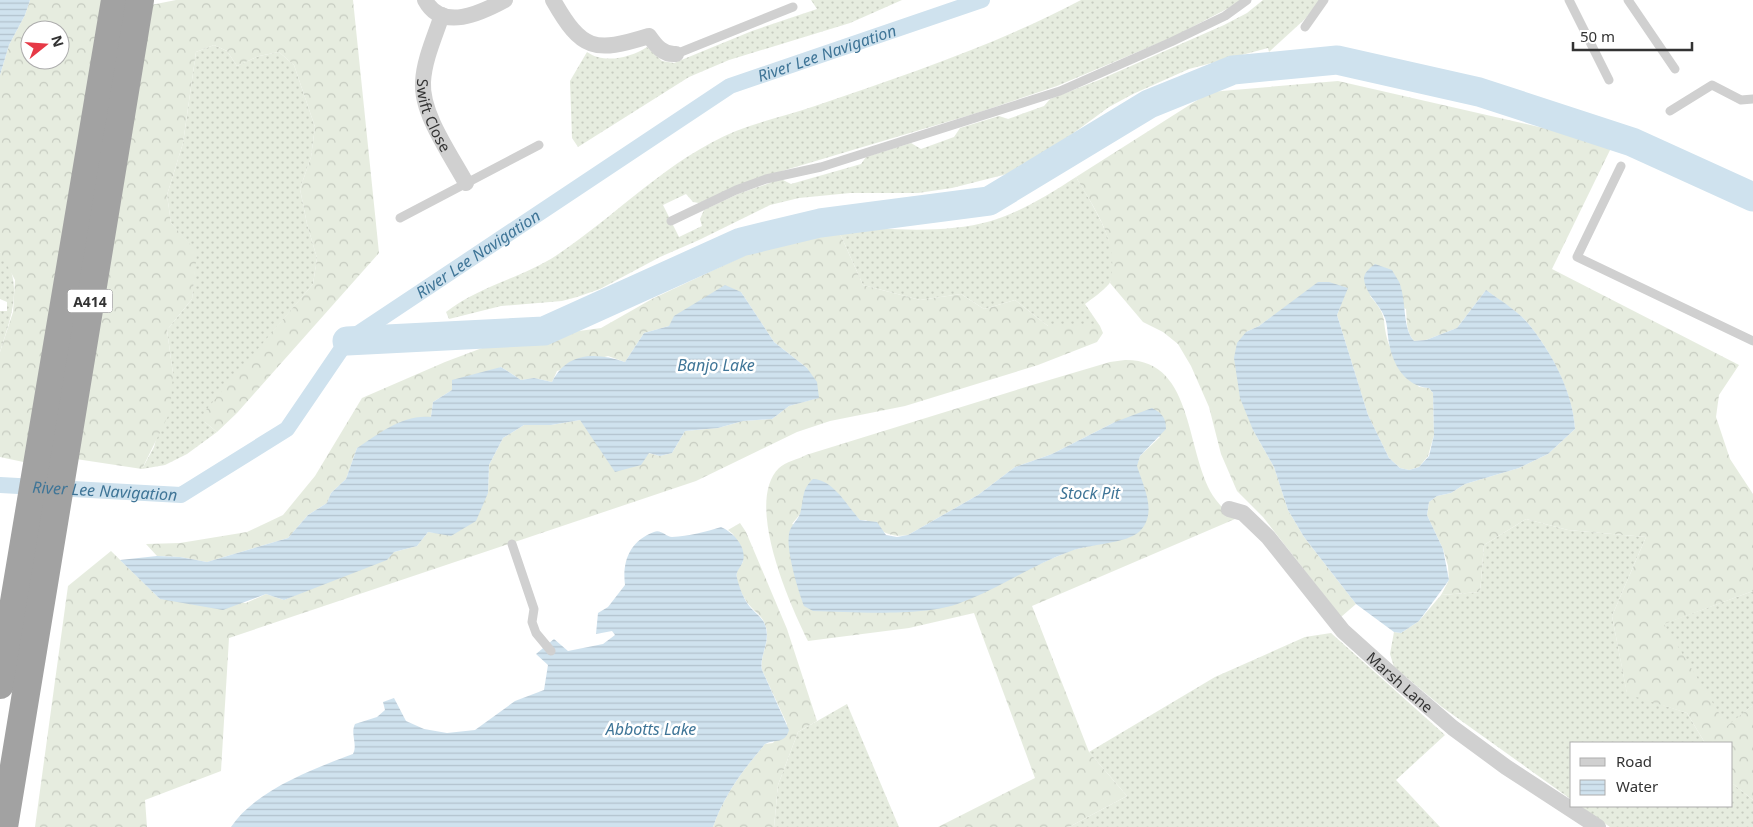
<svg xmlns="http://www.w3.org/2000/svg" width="1753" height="827" font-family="'Noto Sans',sans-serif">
<defs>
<pattern id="grass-dots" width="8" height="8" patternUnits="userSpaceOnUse" patternTransform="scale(1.25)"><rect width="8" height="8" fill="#e6ecdf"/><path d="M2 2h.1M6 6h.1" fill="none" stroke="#c6cbc0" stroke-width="1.8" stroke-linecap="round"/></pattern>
<pattern id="forest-crowns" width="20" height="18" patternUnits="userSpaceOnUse" patternTransform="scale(1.25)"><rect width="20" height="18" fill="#e6ecdf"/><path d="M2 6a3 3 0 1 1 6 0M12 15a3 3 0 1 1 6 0" fill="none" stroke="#c6cbc0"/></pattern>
<pattern id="water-rules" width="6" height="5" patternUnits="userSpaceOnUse" patternTransform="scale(1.25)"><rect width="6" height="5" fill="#cfe2ee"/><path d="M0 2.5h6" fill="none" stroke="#b2c2cd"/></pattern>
</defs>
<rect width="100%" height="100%" fill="#fff"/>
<!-- grass -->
<g fill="url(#grass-dots)">
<path d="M811,0h91l-52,23 -121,37 -40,17 -111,70 -6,-9 -2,-57 17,-29c17,12 43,6 60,-5l15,14 12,2 78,-32 65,-22z"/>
<path d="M1081,0h163l-71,37 -116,49 -80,27 -205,61 -73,29 -6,-1 -7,-8 -23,11 16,32 23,-11 -2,-7 4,-9 34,-16 43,-15 10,5 70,-20 5,-7 45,-14 10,6 33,-12 6,-9 39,-12 9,3 36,-13 6,-7 49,-19 125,-55 23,-12 16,-13h57l-15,19 -36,33 -1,-4 -79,21 -56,25 -24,13 -75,55 -23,11 -59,15 -34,5h-68l-51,5 -29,7 -71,35 -39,17 -60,32 -23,8 -15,4 -61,5 -52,13 -3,-7c33,-26 76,-34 111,-57 60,-40 111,-96 179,-124 25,-10 53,-16 79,-25 90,-31 181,-61 266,-106z"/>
<polygon points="214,45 227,51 237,66 259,56 279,52 294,65 315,127 311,157 300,189 307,224 317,258 313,284 266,340 205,422 217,432 187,454 165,465 142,469 154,447 173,374 167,330 192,299 196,252 171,223 167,195 183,143 196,52"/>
<path d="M1076,177c13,22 52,81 33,107 -6,7 -16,14 -24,20l15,22h-52l-33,-26 -31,9 -23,-15 -41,6 -57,-15 -26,-58c50,1 105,8 154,-6 30,-9 59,-27 85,-44z"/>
<path d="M0,252c26,30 10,68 0,100v-41h7v-9l-7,-3z"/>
<polygon points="1526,519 1568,530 1646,537 1612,616 1627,693 1687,713 1705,743 1572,743 1572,800 1442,707 1394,667 1390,654 1394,632 1401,633 1419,621 1441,595 1480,592 1484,545"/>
<polygon points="1753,591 1753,705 1727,727 1663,624"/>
<polygon points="1331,633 1445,735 1396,780 1440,827 1069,827 1127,796 1089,752 1215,677 1305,637"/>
<polygon points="847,704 899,827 774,827 778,785 798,732"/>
<polygon points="1732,783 1753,800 1753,827 1610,827 1580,806 1732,806"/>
</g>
<!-- forest -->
<g fill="url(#forest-crowns)" fill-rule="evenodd">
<path d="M30,0h75l-77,463 -28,-6v-105l13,-40 2,-32 -15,-28v-177l9,-30 16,-30zM30,30h30v30h-30z"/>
<polygon points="176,0 353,0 379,253 237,413 217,432 205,422 206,410 313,284 317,258 307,224 300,189 311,157 315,127 294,65 279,52 259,56 237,66 227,51 214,45 196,52 183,143 167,195 171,223 197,252 192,299 167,330 173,374 170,412 142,469 76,459 151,5"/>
<path d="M1338,81l275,63 -61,125 187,96 -20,30 -3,22 14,42 23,35v97l-89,33 63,102 26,-21v95l-21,-17v-40h-27l-18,-30 -60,-19 -15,-78 34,-79 -78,-7 -42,-11 -42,26 -4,47 -39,3 8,-15 -1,-14 -5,-17 -16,-34 2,-13 8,-6 14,-3 14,-9 54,-16 29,-14 27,-25c-2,-35 -22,-74 -44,-102 -10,-14 -31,-26 -45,-37l-29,38 -31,12 -12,1c-8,-9 -7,-20 -8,-32l-36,-13c19,22 11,21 18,46 4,13 23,33 31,45l10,1 4,5 1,42 -6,21 -9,11 -10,3 -9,-2 -11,-10 -21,-43 -31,-100 10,-27 -73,27 -15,11 -13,6 7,98 21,37 14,43 16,27 52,67 -15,13 -78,-100 -26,-26 -16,-37 -12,-47 -18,-41 -13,-22 -15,-12 -20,-10 -33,-39c10,-40 -15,-73 -34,-106l134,-85z"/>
<polygon points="837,227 863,285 920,300 961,294 984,309 1015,300 1048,326 1100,326 1103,333 1097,342 1038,365 905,406 830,421 797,432 696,481 229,638 221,771 145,800 147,827 35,827 68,586 111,551 160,599 246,603 266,594 284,600 394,552 417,546 428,532 451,535 488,493 489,465 503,438 524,425 551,425 580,420 648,453 660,456 672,453 685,431 718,428 743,421 772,419 789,406 818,398 807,368 774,342 741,292 669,326 644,333 625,362 608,356 557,371 552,382 534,378 521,380 501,367 452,390 433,402 431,417 357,448 346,479 331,493 327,503 308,515 288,538 207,562 180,557 157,556 146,544 180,543 247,532 283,515 315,476 362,398 445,362 498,342 601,328 652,299 767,245 797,233"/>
<path d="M1125,360c72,-1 59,97 91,140 5,7 13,13 19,19l-203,87 57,146 38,44 -58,31h-131l97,-49 -61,-165 -65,15 -101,13c-18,-36 -64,-139 -29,-173 6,-6 20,-9 27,-13l223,-69 81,-24zM1115,422l45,15 -20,19 -4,11 5,14 -11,56 -58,13 -44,19 -236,-45 9,-11 46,-6 13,13h6c15,11 23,18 42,15l70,-40 37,-28 37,-13z"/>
<path d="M740,523l6,9 41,97 30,92 -19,11 -20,53 -4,42h-61c11,-32 30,-57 52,-83l8,-1 14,-19 -25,-54c-3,-17 11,-29 2,-48 -3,-7 -9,-10 -13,-15 -6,-6 -17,-26 -14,-35 0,-3 4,-7 6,-10l-10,-28 -5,-4z"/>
</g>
<!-- water -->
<g fill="url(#water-rules)">
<polygon points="0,0 30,0 25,15 9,45 0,75"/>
<path d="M1375,264l17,6c3,6 8,11 9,18 5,16 2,41 13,53l12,-1 31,-12 29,-38c15,11 34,22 45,37 22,28 42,66 44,102l-27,25 -29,14 -54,16 -14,9 -14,3 -8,6 -2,13 16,34 6,31 -30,41 -18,12 -7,-1 -38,-28 -52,-67 -16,-27 -14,-43 -21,-37 -13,-32 -6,-40 3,-15 9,-11 13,-6 59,-44h11l19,6 -11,27 31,100 21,43 11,10 9,2 10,-3 10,-11 5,-21 -1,-42 -4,-5c-24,-2 -36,-23 -40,-45 -2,-9 -1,-19 -5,-27 -5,-13 -18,-21 -20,-37 0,-7 6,-11 11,-15z"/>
<path d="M725,285l16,7 33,50 33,26 10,14 2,16 -30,8 -17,13 -29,2 -25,7 -33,3 -13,22 -12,3 -11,-3 -8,12 -26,7 -35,-52 -29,5h-27l-21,13 -14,27 -1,28 -12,28 -25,15 -23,-4 -11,14 -23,6 -7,8 -103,40 -18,-6 -43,16 -63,-11 -40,-39 37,-4 23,1 27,5 81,-24 20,-23 19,-12 4,-10 15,-14 11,-31c23,-15 46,-34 74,-31l2,-15 19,-12v-10l49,-13 20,13 13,-2 18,4c15,-30 43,-30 73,-20l19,-29 25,-7 5,-10z"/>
<path d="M1152,408c10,5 14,10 14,21l-26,27 -3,10c6,20 21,46 3,65 -13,13 -52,13 -69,20 -39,14 -73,38 -111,52 -36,14 -107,9 -147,8l-9,-5c-6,-16 -18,-55 -15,-72 1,-9 11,-15 12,-24 3,-13 1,-21 12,-31 21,1 34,27 47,41l17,2 9,13 11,2 11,-2 70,-40 37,-28 37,-13 63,-32z"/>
<path d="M721,527c12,5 26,20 22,34 -2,7 -8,10 -6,17 2,9 7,22 13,29 6,7 14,11 16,21 4,16 -7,28 -4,42l27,60c-4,14 -14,9 -24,14 -22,26 -41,51 -52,83h-482c25,-37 82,-58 122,-73 5,-10 -3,-20 2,-30l22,-7 8,-7 -2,-8 11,-4 12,23 18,8 23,4 28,-3 40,-29 29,-11 4,-25 -12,-11 18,-15 14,12 35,-7 12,-9 -3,-4 -16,3 2,-21 10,-6 17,-22c-3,-24 5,-44 29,-53 7,-3 12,5 18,5 17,-1 34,-5 49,-10z"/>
</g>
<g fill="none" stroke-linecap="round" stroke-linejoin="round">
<!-- canal -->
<path stroke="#cfe2ee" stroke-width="16" id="s1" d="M0,485l181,10 106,-66 60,-88 383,-255 252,-86"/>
<!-- river -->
<polyline stroke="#cfe2ee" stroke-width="29" points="347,341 544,331 741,242 820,223 989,201 1149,104 1233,70 1337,60 1479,92 1632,142 1753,197"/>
<!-- service -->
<g stroke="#d0d0d0" stroke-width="9">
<polyline points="1569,0 1609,80"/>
<polyline points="1628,0 1675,69"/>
<polyline points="1305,27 1324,0"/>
<polyline points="676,54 793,7"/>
<polyline points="1670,111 1712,85 1741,100 1753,99"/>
<polyline points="1621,166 1577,257 1753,341"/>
<polyline points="400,218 539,145"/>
<polyline points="671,221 736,190 766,179 821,167 1060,91 1171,42 1225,16 1247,0"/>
<polyline points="512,544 534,609 532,622 536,633 551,651"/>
</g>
<!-- minor -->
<g stroke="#d0d0d0" stroke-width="16">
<path d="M425,0c17,32 56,13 80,0"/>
<path d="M553,0c29,51 41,53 96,36 7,10 14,19 27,18"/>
<path id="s2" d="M442,15c-7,21 -18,45 -19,67 -2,32 28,73 43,101"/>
<path id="s3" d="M1229,509l14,4 25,24 75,94 60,54 50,43 53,39 92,60"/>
</g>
<!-- trunk -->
<g stroke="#a2a2a2" stroke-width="28">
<polyline points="0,685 115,0"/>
<polyline points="4,827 140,0"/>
</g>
</g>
<g text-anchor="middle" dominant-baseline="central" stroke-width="5" stroke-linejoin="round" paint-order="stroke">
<!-- shield labels -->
<rect fill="#fff" stroke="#707070" stroke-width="1" x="67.5" y="289.5" width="45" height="23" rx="4"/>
<g font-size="14" font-weight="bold" fill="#333">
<text x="90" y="301">A414</text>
</g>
<!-- street labels -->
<g font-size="15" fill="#333" stroke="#fff">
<text stroke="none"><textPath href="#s2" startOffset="105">Swift Close</textPath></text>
<text stroke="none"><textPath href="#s3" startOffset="246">Marsh Lane</textPath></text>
</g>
<!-- water labels -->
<g font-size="16" font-style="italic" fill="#3f7597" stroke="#fff">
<text stroke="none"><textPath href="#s1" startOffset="975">River Lee Navigation</textPath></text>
<text stroke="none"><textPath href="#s1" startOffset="570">River Lee Navigation</textPath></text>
<text x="716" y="365">Banjo Lake</text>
<text stroke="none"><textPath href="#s1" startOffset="105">River Lee Navigation</textPath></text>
<text x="1090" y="493">Stock Pit</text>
<text x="651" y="729">Abbotts Lake</text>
</g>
</g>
<!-- legend -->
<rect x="1570" y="742" width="162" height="65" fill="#ffffff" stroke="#adadad"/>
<rect x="1580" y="758" width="25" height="8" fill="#d0d0d0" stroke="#adadad"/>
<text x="1616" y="767" font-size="15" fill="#333333">Road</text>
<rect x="1580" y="780" width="25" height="15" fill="url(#water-rules)" stroke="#adadad"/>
<text x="1616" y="792" font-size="15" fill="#333333">Water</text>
<!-- north arrow -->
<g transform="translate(45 45) rotate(73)"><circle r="24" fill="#ffffff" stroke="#adadad"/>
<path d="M0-4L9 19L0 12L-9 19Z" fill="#e63946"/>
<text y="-8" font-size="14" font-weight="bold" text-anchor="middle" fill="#333333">N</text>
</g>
<!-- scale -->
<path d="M1573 42v8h119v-8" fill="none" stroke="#333333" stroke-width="2.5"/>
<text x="1580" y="42" font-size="15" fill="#333333" stroke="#ffffff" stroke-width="4" paint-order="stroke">50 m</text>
</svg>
